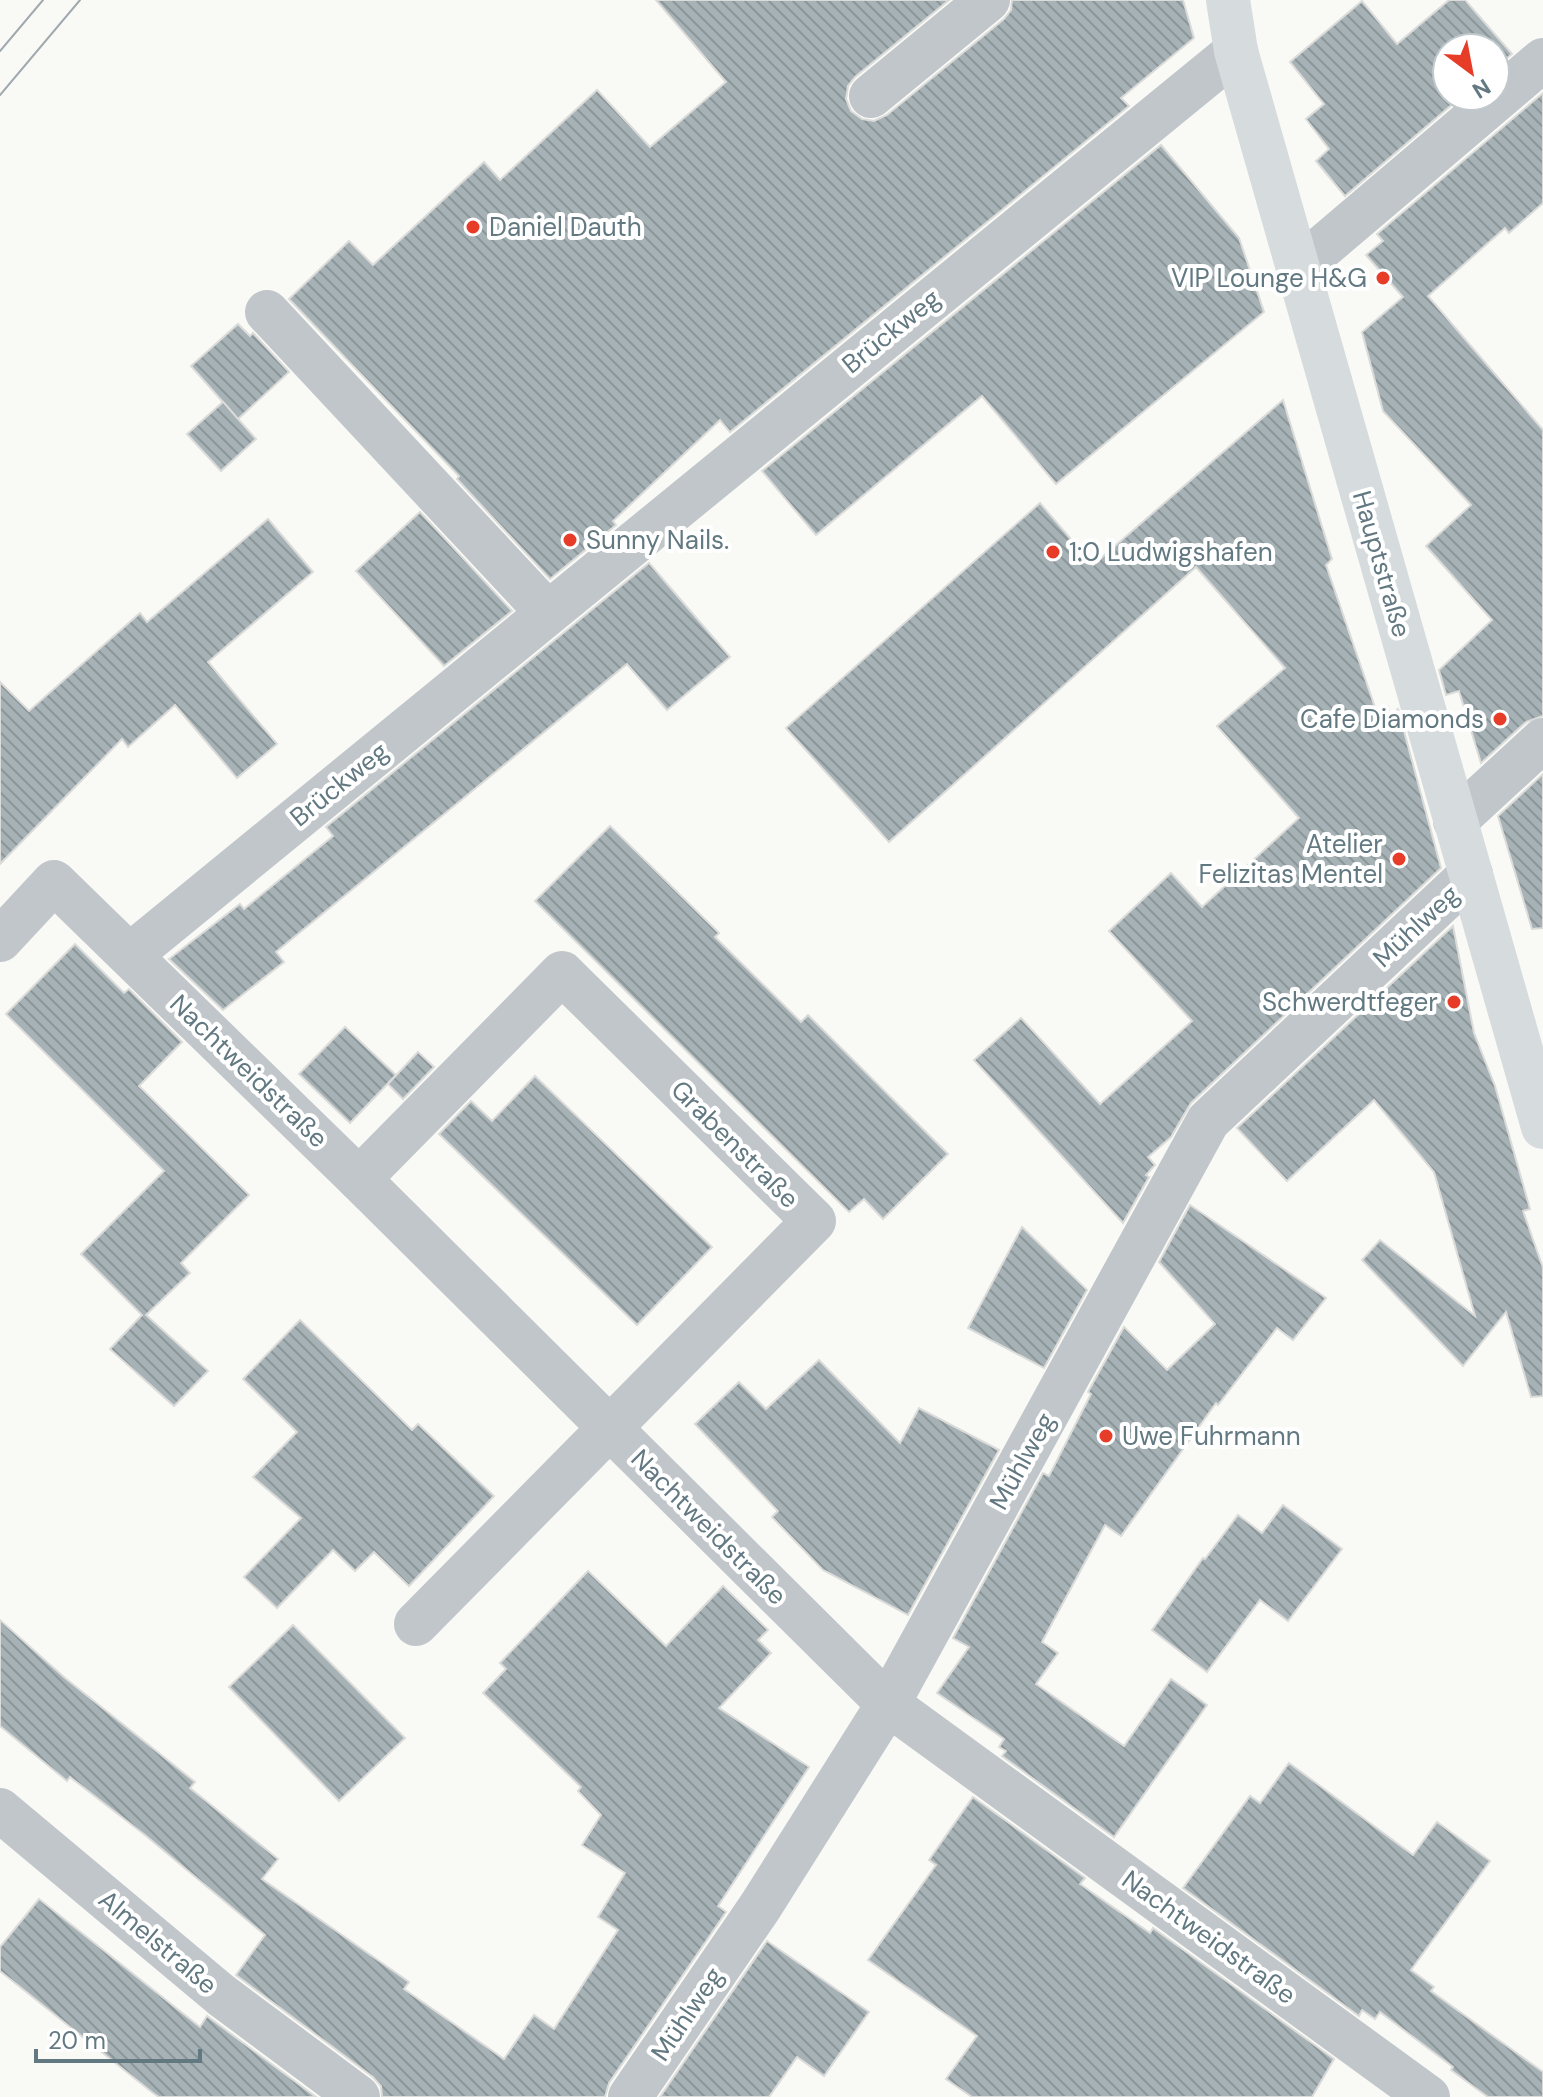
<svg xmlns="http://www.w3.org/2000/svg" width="1543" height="2097" font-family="'DM Sans',sans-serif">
<defs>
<pattern id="building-back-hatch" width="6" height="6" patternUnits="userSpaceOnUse" patternTransform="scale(2)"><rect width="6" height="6" fill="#a6b2b6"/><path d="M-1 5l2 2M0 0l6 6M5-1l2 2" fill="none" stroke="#8b9699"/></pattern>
</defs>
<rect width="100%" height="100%" fill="#f9f9f6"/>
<!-- building -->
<g fill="url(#building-back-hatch)" stroke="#dbdbd9" stroke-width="2">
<polygon points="656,0 949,0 855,77 848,86 846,99 851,111 862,119 874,121 887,115 1004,19 1011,10 1012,0 1183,0 1194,38 1121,98 1129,106 730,432 720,420 613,521 616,525 550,579 457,479 459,476 289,299 349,241 373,265 484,162 500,180 597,90 650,147 726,82"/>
<polygon points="1449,0 1465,0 1512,54 1495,68 1495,48 1447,48 1447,96 1462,96 1345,196 1316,161 1329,149 1306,119 1324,104 1290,62 1362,1 1397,44"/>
<polygon points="1543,93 1543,203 1509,233 1505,228 1428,296 1543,430 1543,716 1526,722 1481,763 1459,691 1446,695 1439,670 1492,620 1426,546 1471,505 1383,411 1362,332 1403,297 1366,255 1383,241 1377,234"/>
<polygon points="1161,145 1239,238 1264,312 1056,484 982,396 816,535 762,471"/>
<polygon points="238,324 250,336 253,333 289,372 238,419 191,366"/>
<polygon points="1283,400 1332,559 1326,565 1378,716 1388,707 1390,716 1398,709 1441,868 1191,1103 1171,1137 1148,1157 1155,1165 1146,1175 1149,1177 1123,1223 974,1060 1021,1018 1100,1104 1192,1021 1109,931 1171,873 1202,907 1299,818 1217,726 1285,668 1196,567 889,842 786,728 1040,503 1093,565"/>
<polygon points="223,402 256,439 221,471 187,434"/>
<polygon points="420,512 512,611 444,666 356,571"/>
<polygon points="268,519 313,572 208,662 277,744 237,778 175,705 128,747 122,739 0,864 0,682 29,711 140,613 147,622"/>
<polygon points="649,563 730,657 667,710 627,664 276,952 284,962 223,1010 169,959 240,904 244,909 333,836 326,827"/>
<polygon points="1543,774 1543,928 1532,929 1498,816"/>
<polygon points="610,826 719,933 715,937 801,1022 808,1015 948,1154 883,1219 864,1199 849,1212 535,901"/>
<polygon points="1453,926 1474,1033 1495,1086 1530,1209 1523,1211 1543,1268 1543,1396 1531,1397 1506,1312 1463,1366 1362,1260 1380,1240 1475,1316 1434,1172 1374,1100 1287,1181 1237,1128"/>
<polygon points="75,944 124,993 129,989 182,1042 139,1086 249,1195 181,1263 190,1273 146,1315 208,1371 174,1406 110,1349 142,1315 81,1254 164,1171 6,1014"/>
<polygon points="345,1027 396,1075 350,1123 299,1074"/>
<polygon points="418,1052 434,1067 403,1099 388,1084"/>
<polygon points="535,1076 712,1247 637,1325 439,1134 471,1101 492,1121"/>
<polygon points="1190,1205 1326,1298 1293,1340 1277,1328 1218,1405 1216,1403 1121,1536 1105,1525 1042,1642 1058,1653 1036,1684 1124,1746 1171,1679 1207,1705 1114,1837 1002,1756 1006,1751 999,1747 1004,1739 937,1693 969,1647 953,1638 1043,1473 1049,1476 1091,1394 1088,1392 1124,1327 1167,1370 1215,1324 1159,1262"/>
<polygon points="1022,1227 1087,1290 1044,1368 968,1328"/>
<polygon points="300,1320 412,1430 418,1424 494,1496 409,1586 374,1552 355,1571 333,1550 277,1608 244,1577 301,1518 253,1477 297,1432 243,1379"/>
<polygon points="819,1360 900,1443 919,1408 999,1450 908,1615 823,1570 772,1517 778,1511 695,1424 739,1382 766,1409"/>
<polygon points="1283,1505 1342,1549 1288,1621 1260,1600 1207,1672 1152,1630 1203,1558 1205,1559 1238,1515 1262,1533"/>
<polygon points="588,1571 666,1646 723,1586 768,1630 758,1640 771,1653 719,1708 809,1767 718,1906 726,1912 609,2083 605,2097 382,2097 381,2086 373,2077 236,1975 265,1935 145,1835 70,1777 67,1781 0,1726 0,1620 65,1678 195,1782 190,1788 278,1859 262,1879 409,1982 404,1989 504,2059 534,2015 554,2029 618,1930 598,1917 625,1873 582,1845 601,1815 578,1791 581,1787 483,1693 506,1669 500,1663"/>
<polygon points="293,1625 405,1738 339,1801 229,1687"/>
<polygon points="1289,1763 1413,1855 1437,1822 1490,1861 1411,1970 1434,1987 1431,1991 1543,2072 1543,2097 1488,2097 1451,2070 1453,2067 1380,2012 1375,2019 1362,2010 1359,2016 1183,1888 1250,1796 1260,1803"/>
<polygon points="973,1797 1085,1878 1080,1884 1150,1933 1153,1928 1334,2059 1312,2097 972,2097 946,2079 977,2036 868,1960 936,1865 929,1860"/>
<polygon points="39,1899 200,2027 207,2016 316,2097 159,2097 153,2093 0,1971 0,1947"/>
<polygon points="767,1941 869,2012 824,2076 797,2057 769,2097 660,2097"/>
</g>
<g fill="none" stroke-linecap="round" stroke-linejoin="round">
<!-- street -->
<g stroke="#c0c6c9" stroke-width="44">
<polyline points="871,96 988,0"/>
<polyline points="1298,268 1543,60"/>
<polyline points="267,312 548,613"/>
<polyline points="1455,821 1543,740"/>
<polyline points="0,940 54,882 359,1179 888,1704 1428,2097"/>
<polyline points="130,955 1236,51"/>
<polyline points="359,1179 562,973 814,1221 416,1624"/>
<polyline points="0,1810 221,1995 358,2097"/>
<polyline points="630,2097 760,1907 888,1704 1208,1121 1471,874"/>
</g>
<!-- secondary -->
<polyline stroke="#d6dbde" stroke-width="44" points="1228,0 1236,51 1543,1127"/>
<!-- tram -->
<g stroke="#9fa9ae" stroke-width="2">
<polyline points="0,51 43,0"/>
<polyline points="0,95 80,0"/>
</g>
</g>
<!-- markers -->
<g fill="#e73d28" stroke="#fff" stroke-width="3">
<circle cx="473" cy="227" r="8"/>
<circle cx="1383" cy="278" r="8"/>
<circle cx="570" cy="540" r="8"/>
<circle cx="1053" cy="552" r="8"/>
<circle cx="1500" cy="719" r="8"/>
<circle cx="1399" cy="859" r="8"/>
<circle cx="1454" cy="1002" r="8"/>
<circle cx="1106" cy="1436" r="8"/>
</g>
<g text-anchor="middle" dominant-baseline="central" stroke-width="8" stroke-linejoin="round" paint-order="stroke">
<!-- poi labels -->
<g font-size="26" fill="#637982" stroke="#fff" text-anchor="start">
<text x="489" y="227">Daniel Dauth</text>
<text x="1367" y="278" text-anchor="end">VIP Lounge H&amp;G</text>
<text x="586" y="540">Sunny Nails.</text>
<text x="1069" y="552">1:0 Ludwigshafen</text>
<text x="1484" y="719" text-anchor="end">Cafe Diamonds</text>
<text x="1383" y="844" text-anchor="end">Atelier<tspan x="1383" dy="30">Felizitas Mentel</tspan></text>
<text x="1438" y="1002" text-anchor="end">Schwerdtfeger</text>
<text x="1122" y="1436">Uwe Fuhrmann</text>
</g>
<!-- street labels -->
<g font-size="26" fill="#637982" stroke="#fff">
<text transform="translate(891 331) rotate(-39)">Brückweg</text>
<text transform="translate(1382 564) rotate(74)">Hauptstraße</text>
<text transform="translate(339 784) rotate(-39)">Brückweg</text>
<text transform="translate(1416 926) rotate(-43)">Mühlweg</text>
<text transform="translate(249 1071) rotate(44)">Nachtweidstraße</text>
<text transform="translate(735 1144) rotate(45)">Grabenstraße</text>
<text transform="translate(1022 1461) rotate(-61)">Mühlweg</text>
<text transform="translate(709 1527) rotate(45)">Nachtweidstraße</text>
<text transform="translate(1209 1937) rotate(36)">Nachtweidstraße</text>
<text transform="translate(158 1942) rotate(40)">Almelstraße</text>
<text transform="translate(687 2014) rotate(-56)">Mühlweg</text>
</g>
</g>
<!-- north arrow -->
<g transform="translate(1471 72) rotate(148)"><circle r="38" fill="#ffffff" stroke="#c1c9cd" stroke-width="2"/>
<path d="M0-6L14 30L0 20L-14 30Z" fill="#e73d28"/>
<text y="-12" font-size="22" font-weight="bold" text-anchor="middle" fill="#637982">N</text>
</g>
<!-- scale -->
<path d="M36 2049v12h164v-12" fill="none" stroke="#637982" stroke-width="4"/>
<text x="48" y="2049" font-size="24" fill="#637982" stroke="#ffffff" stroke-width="6" paint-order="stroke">20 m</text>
</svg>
